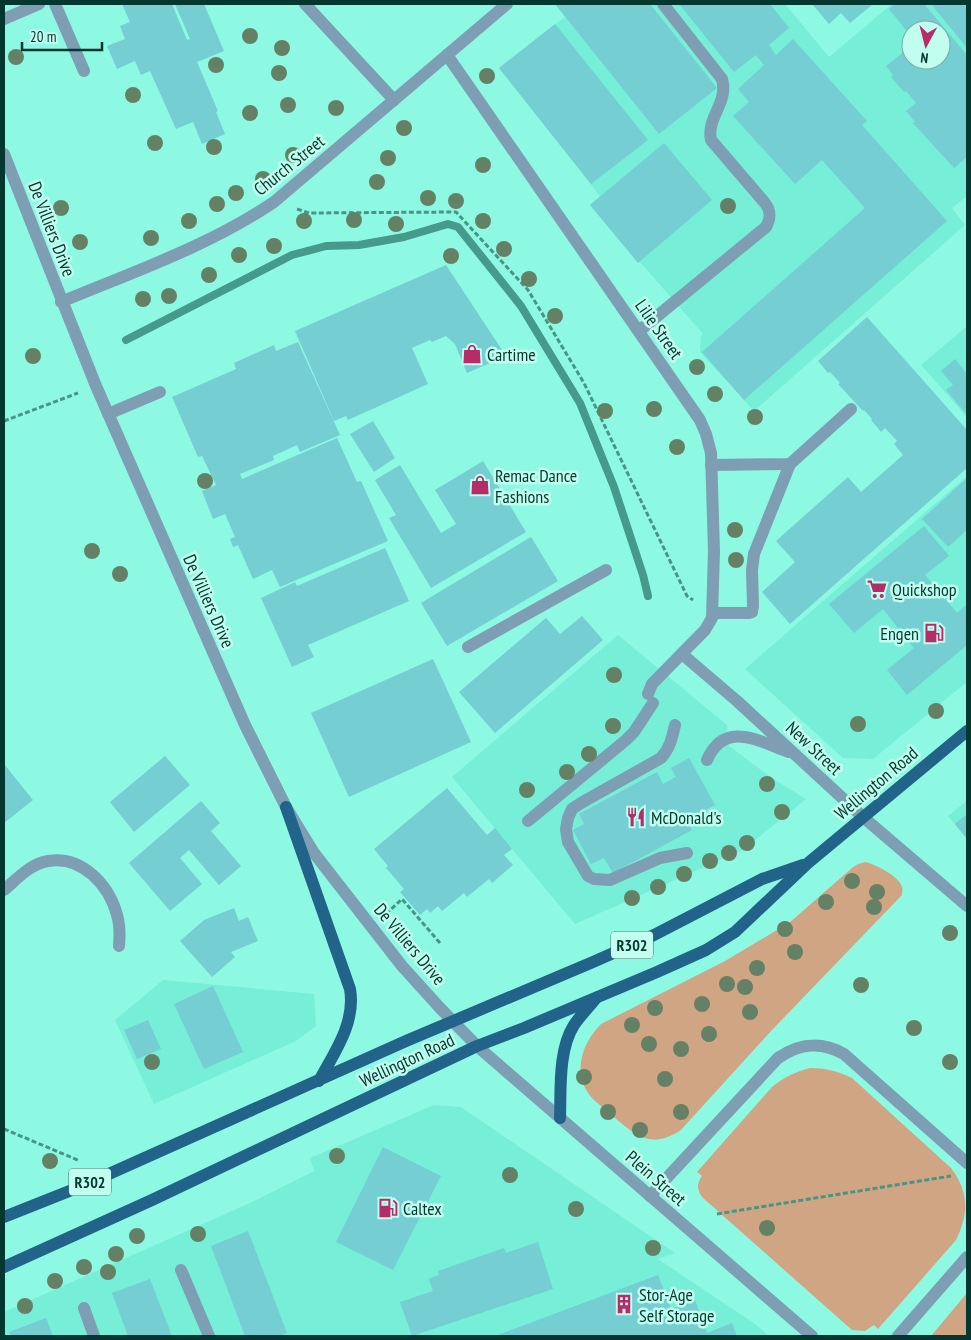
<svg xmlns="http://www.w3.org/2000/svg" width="971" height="1340" font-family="'PT Sans Narrow',sans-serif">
<rect width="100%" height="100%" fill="#8ef9e3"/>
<!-- built -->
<g fill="#77eed7" fill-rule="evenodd">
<path d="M556,4h229l44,53 63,-53h75v192l-15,12 13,17 -211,186 -54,-59 1,-16 2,-2 -63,-72h-2l-48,-57 10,-9 -101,-128 66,-51zM911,30h30v30h-30z"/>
<polygon points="967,326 967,417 921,365"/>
<polygon points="967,476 967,682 873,759 843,758 745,669"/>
<polygon points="618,635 727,725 728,745 769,776 806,799 743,850 575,924 452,777"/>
<polygon points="967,801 967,839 948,816"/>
<polygon points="163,980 314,994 316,1026 296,1041 154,1104 115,1020"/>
<polygon points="434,1105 461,1107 675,1253 658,1259 755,1324 769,1336 4,1336 4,1312 250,1203 314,1171 310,1158"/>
</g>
<!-- green -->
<g fill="#d0a584">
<path d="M865,862c10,2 34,14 37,25 1,2 0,5 0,8l-131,136 -91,100c-32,19 -45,3 -70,-17 -5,-5 -12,-10 -17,-15 -22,-23 -12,-55 8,-75l124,-63 64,-38 63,-55 6,-4z"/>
<path d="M810,1068c16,0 27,3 42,10l99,90c18,24 18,45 5,72l-78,89 -4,-4 -9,6 -13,-1 -149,-132c-6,-8 -7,-14 -1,-22l-5,-4 75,-85c12,-10 23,-15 38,-19z"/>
<polygon points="967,1293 967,1336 931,1336"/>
</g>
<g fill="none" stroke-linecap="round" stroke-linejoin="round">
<!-- stream -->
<polyline stroke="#459a89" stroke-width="8" points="126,340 292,255 326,246 359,245 404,237 448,224 458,227 521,306 580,403 614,487 643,575 648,596"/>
</g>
<!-- building -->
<g fill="#74ced2">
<polygon points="122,4 172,4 187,40 190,39 175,4 204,4 224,51 197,62 218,111 216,112 225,134 202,144 193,122 176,129 150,71 141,75 135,61 117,69 107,46 125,39 120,26 130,22"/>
<polygon points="555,4 650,4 717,88 659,134"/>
<polygon points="679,4 770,4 789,28 769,45 776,55 793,39 867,121 862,125 947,221 744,400 702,352 865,208 822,160 795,184 733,116 749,102 738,89 764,65 756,55 734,72"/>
<polygon points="812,4 873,4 850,23 841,13 829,24"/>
<polygon points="895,4 924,4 967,55 967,157 954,168 913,123 915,122 906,111 916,103 906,91 904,92 891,77 893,75 886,66 911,46 911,60 941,60 941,30 911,30 911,36 889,9"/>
<polygon points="931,4 967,4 967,48"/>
<polygon points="555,24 648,140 591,184 499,68"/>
<polygon points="664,143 712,200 638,263 590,205"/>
<polygon points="446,265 506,356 467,373 455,344 446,336 432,342 430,340 412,348 428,384 348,420 346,416 334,421 295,331"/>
<polygon points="867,317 967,430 967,468 790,624 762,592 795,562 776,541 848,477 861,492 903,455 894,444 897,441 885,428 881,432 871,420 872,419 864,410 863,411 838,384 840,383 830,372 828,373 818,361"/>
<polygon points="298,342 340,435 300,452 297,445 273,456 274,460 240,474 242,479 337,438 357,482 361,481 388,541 280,587 272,570 253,579 238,545 233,547 230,539 235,537 225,514 213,519 202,491 216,485 202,456 198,457 172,397 236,369 234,363 274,345 276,351"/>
<polygon points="955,359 967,374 967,415 946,390 953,385 941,371"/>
<polygon points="373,421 395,458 374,472 350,434"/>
<polygon points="483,461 526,532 431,588 389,518 396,515 375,480 400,465 441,533 456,524 435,490"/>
<polygon points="967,478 967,530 948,547 922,519"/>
<polygon points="924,526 949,556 925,575 957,613 967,604 967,645 907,695 887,670 914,648 883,609 854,633 829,604"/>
<polygon points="531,537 558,581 447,646 421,603"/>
<polygon points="385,548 409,601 308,645 314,657 292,667 261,598 295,582 297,586"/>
<polygon points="582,616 603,640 495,733 459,692 546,618 560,634"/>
<polygon points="433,659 471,742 349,797 311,713"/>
<polygon points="165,756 190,785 134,832 110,802"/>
<polygon points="689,758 715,805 687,820 692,830 613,873 604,858 591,864 573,830 584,824 579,814 657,772 663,784 676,777 671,768"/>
<polygon points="4,764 33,800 4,823"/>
<polygon points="447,788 487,835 495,828 512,849 504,855 513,865 492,883 489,879 467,897 464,893 442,911 438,906 430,913 427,909 420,915 400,892 404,889 386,868 388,866 374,849"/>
<polygon points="201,801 220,823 211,831 241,866 219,885 189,850 180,858 202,884 170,911 129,863"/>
<polygon points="967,814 967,839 955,824"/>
<polygon points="234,908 239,921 248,917 258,941 231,952 235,957 212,977 180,941 204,920"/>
<polygon points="213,986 243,1052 204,1069 174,1004"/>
<polygon points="148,1020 161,1049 137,1059 124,1030"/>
<polygon points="383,1147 441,1176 393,1270 336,1242"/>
<polygon points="248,1231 287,1333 279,1336 245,1336 211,1246"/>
<polygon points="538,1242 553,1289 412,1336 400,1302 433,1291 429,1279 439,1275 438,1271 504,1248 506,1253"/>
<polygon points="658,1275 671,1309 695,1300 707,1333 732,1323 737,1336 495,1336"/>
<polygon points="150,1279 172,1336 128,1336 112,1293"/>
<polygon points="46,1318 53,1336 11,1336 9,1332"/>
</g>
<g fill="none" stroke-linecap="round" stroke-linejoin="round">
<!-- path -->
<g stroke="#479586" stroke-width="3" stroke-dasharray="5 2.5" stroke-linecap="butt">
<polyline points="297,209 309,213 456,212 528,290 584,383 687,596 693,600"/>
<polyline points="4,421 78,393"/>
<polyline points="386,914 402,899 440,943"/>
<polyline points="4,1129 80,1161"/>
<polyline points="717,1214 951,1176"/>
</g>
<!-- minor -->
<g stroke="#7e9eb3" stroke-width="12">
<polyline points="55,4 84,71"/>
<polyline points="305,4 394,100"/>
<polyline points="4,19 39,4"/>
<polyline points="447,55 700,420 706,434 711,453 714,551 712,618 705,630 652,684 648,694"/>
<polyline points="4,154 96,386 245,725 286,807 314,853 402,966 440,1008 477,1046 812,1336"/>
<path d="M61,302c72,-30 148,-56 213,-100l233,-198"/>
<path d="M639,331l127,-104c5,-9 5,-16 -1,-24l-54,-63c-5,-23 18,-37 11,-61l-59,-75"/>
<polyline points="108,414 160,392"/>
<polyline points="711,465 790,464 851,409"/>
<polyline points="713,613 749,613 752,612 753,606 752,570 754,554 790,464"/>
<polyline points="468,647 606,570"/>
<polyline points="682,654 737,701 863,817 967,906"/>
<path d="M675,725c-3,13 -5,23 -14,33l-80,45 -9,6 -4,9 -2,11 2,13 20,34 6,3 16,1 50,-22 27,-5"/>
<path d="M707,760c18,-40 51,-19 82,-8"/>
<polyline points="528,821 626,740 634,732 653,703"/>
<path d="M4,890c13,-11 26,-26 44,-29 34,-6 61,24 69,54 3,10 3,20 2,31"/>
<path d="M650,1196l128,-138c22,-15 43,-17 66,-4l123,109"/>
<polyline points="181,1270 209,1336"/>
<polyline points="84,1308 94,1336"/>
<polyline points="898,1336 967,1257"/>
</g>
<!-- major -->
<g stroke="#226389" stroke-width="12">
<path d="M286,807l64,182c6,34 -16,64 -31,92"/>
<path d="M560,1118c1,-28 -2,-68 14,-93 6,-9 15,-18 22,-27"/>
<polyline points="4,1217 82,1186 406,1041 593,962 654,935 762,879 803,865"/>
<polyline points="4,1267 152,1200 477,1046 524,1028 657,972 706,950 735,932 808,863 967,731"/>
</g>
</g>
<!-- trees -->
<g fill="#648166">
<circle cx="250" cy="36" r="8"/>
<circle cx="282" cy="48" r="8"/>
<circle cx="16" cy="57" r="8"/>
<circle cx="216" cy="65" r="8"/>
<circle cx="279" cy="73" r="8"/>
<circle cx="487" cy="76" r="8"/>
<circle cx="133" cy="95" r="8"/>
<circle cx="288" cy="105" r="8"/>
<circle cx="336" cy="108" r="8"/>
<circle cx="250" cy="113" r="8"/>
<circle cx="404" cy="128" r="8"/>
<circle cx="155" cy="143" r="8"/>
<circle cx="214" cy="147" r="8"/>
<circle cx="293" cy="155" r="8"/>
<circle cx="388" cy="158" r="8"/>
<circle cx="483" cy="165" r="8"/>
<circle cx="263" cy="179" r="8"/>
<circle cx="377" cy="182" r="8"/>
<circle cx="236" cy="193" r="8"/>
<circle cx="428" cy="198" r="8"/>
<circle cx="456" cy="201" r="8"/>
<circle cx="217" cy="204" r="8"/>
<circle cx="728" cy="206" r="8"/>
<circle cx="61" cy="208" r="8"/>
<circle cx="354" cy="220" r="8"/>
<circle cx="189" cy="221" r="8"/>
<circle cx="304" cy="221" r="8"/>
<circle cx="483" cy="221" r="8"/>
<circle cx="396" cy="224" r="8"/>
<circle cx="151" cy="238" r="8"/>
<circle cx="80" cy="242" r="8"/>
<circle cx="274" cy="246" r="8"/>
<circle cx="504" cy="249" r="8"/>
<circle cx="239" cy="255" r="8"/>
<circle cx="451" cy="256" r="8"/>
<circle cx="209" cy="275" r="8"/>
<circle cx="529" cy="279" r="8"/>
<circle cx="169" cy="296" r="8"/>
<circle cx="143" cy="299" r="8"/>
<circle cx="555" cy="316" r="8"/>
<circle cx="33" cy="356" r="8"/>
<circle cx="697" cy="367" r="8"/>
<circle cx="715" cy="394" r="8"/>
<circle cx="654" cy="409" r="8"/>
<circle cx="605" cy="411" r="8"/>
<circle cx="755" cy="417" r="8"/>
<circle cx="677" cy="447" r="8"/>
<circle cx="205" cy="481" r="8"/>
<circle cx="735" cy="530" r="8"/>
<circle cx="92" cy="551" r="8"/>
<circle cx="736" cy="560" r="8"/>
<circle cx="120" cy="574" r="8"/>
<circle cx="614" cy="675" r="8"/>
<circle cx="936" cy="711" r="8"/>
<circle cx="858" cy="724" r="8"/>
<circle cx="613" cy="726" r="8"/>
<circle cx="589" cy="754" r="8"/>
<circle cx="567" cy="772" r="8"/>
<circle cx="767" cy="784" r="8"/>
<circle cx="527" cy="790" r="8"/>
<circle cx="782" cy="812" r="8"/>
<circle cx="747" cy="843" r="8"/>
<circle cx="729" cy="853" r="8"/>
<circle cx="710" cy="861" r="8"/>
<circle cx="684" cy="874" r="8"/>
<circle cx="852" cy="881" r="8"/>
<circle cx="658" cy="887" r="8"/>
<circle cx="877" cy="892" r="8"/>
<circle cx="632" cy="898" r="8"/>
<circle cx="826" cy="902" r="8"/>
<circle cx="874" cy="907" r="8"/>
<circle cx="785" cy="929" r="8"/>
<circle cx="950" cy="933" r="8"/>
<circle cx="795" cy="952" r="8"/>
<circle cx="757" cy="968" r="8"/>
<circle cx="727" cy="984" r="8"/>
<circle cx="861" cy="985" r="8"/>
<circle cx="745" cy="987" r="8"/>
<circle cx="702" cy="1004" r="8"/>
<circle cx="655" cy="1008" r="8"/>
<circle cx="750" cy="1012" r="8"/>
<circle cx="632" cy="1025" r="8"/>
<circle cx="914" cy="1028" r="8"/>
<circle cx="709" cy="1034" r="8"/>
<circle cx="649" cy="1044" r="8"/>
<circle cx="681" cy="1049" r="8"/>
<circle cx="152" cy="1062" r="8"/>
<circle cx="950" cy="1062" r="8"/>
<circle cx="584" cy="1077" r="8"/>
<circle cx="665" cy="1079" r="8"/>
<circle cx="608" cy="1112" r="8"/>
<circle cx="681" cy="1112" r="8"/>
<circle cx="640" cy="1130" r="8"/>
<circle cx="337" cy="1156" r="8"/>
<circle cx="50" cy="1161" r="8"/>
<circle cx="510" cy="1175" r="8"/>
<circle cx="576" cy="1209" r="8"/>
<circle cx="767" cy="1228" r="8"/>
<circle cx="198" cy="1234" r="8"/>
<circle cx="137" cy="1236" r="8"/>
<circle cx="653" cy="1248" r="8"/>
<circle cx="116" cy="1254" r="8"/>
<circle cx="84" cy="1267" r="8"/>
<circle cx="108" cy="1272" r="8"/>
<circle cx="55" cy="1281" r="8"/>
<circle cx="25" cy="1306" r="8"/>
</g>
<!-- icons -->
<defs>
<symbol id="shop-bare" viewBox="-9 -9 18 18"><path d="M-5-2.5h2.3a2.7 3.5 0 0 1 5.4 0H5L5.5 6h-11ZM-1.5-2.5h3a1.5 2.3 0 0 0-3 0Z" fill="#b62c69" stroke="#c2fef0" stroke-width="2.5" paint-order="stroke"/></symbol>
<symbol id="supermarket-bare" viewBox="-9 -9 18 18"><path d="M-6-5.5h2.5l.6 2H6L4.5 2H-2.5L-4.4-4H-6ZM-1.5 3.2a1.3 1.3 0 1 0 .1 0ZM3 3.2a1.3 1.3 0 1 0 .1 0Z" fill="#b62c69" stroke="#c2fef0" stroke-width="2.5" paint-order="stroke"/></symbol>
<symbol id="fuel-bare" viewBox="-9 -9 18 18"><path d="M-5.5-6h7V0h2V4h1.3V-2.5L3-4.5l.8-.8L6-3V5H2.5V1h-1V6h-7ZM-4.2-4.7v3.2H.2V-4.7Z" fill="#b62c69" stroke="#c2fef0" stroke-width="2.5" paint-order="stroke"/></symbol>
<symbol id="restaurant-bare" viewBox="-9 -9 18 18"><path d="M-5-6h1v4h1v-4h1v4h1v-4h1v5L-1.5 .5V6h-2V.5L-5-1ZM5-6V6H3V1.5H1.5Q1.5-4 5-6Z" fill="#b62c69" stroke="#c2fef0" stroke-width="2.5" paint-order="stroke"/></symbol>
<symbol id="building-bare" viewBox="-9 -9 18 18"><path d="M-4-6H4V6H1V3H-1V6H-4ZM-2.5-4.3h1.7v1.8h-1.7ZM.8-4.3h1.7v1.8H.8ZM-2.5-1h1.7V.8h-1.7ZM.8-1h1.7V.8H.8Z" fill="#b62c69" stroke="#c2fef0" stroke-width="2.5" paint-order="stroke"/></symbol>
</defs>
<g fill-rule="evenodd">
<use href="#shop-bare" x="458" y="340" width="28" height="28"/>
<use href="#shop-bare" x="466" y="471" width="28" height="28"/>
<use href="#supermarket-bare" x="863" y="575" width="28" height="28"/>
<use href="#fuel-bare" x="920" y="619" width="28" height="28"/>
<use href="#restaurant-bare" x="622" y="803" width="28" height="28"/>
<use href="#fuel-bare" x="374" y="1194" width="28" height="28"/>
<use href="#building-bare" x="610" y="1290" width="28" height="28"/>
</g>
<g text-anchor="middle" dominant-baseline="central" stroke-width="5" stroke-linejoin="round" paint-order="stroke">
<!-- shield labels -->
<g fill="#c2fef0" stroke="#3d7369" stroke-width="1">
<rect x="611" y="931.5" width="42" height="27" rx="4"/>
<rect x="69" y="1168.5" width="42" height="27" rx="4"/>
</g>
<g font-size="16" font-weight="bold" fill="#04372f">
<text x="632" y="945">R302</text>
<text x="90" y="1182">R302</text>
</g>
<!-- street labels -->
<g font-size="18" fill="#04372f" stroke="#c2fef0">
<text transform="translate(289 165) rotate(-39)">Church Street</text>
<text transform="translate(52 229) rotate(69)">De Villiers Drive</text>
<text transform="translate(659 329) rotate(55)">Lilie Street</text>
<text transform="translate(209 601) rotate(66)">De Villiers Drive</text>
<text transform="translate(814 748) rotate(43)">New Street</text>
<text transform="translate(876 783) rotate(-40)">Wellington Road</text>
<text transform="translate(410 944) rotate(50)">De Villiers Drive</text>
<text transform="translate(407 1060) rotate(-25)">Wellington Road</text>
<text transform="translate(656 1178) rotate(41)">Plein Street</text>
</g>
<!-- poi labels -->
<g font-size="18" fill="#04372f" stroke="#c2fef0" text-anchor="start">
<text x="487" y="354">Cartime</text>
<text x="495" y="475">Remac Dance<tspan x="495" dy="21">Fashions</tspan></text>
<text x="892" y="589">Quickshop</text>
<text x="919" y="633" text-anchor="end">Engen</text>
<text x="651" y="817">McDonald's</text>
<text x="403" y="1208">Caltex</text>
<text x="639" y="1294">Stor-Age<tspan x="639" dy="21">Self Storage</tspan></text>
</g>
</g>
<!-- border -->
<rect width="971" height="1340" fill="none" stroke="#04372f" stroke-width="10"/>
<!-- north arrow -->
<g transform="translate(926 45) rotate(187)"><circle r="24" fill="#c2fef0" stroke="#76aea3"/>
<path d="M0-4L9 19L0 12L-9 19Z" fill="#b62c69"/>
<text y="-8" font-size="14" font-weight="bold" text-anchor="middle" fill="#04372f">N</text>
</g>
<!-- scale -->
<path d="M22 42v8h80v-8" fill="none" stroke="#04372f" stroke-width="2.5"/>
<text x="30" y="42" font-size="15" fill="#04372f" stroke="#c2fef0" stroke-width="4" paint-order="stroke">20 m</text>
</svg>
